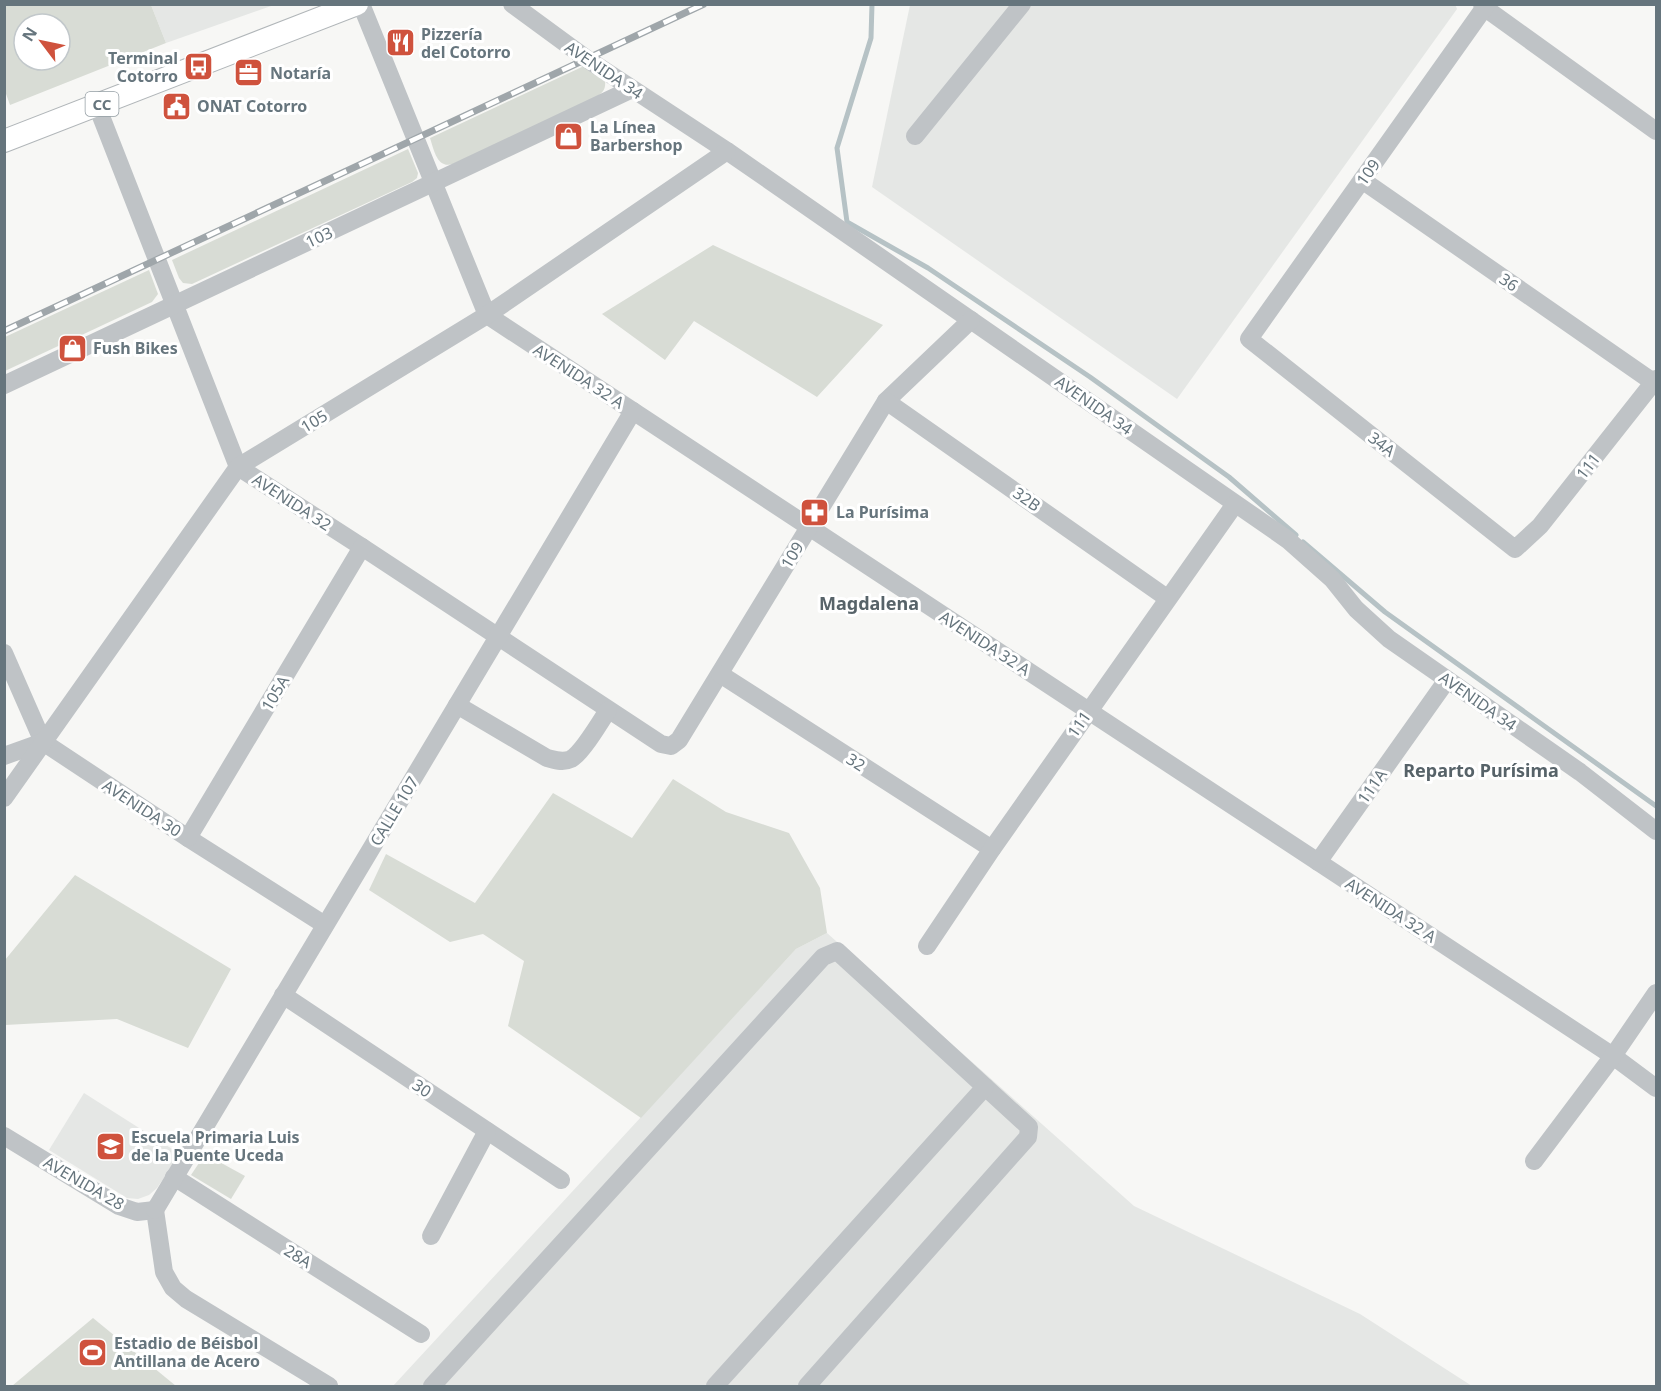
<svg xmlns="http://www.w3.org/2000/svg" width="1661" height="1391" font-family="'Noto Sans',sans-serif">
<rect width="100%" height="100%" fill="#f7f7f5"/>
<!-- built -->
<g fill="#e5e7e5">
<polygon points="1455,4 1457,9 1177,399 872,187 910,5"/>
<polygon points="151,5 274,5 166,43"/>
<polygon points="827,933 1134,1206 1360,1314 1472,1386 393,1386 796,949"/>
<polygon points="84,1093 180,1154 157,1188 149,1195 138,1199 127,1198 49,1150"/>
</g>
<!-- green -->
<g fill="#d8dcd5" fill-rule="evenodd">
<path d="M5,4l146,1 15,38 -156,62 -5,-14zM24,24h36v36h-36z"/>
<path d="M584,66l21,15c1,8 -2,11 -8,16l-144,67c-16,5 -19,-14 -23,-26z"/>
<polygon points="408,149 418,173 417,178 412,182 192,284 183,283 179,278 172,260"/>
<polygon points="713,245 883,325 817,397 694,321 665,360 602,314"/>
<polygon points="149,270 158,294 152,302 5,371 5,337"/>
<polygon points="673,779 726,812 789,833 820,888 827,933 796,949 641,1118 508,1026 524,961 483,934 450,942 369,890 386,854 475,903 553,793 632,838"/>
<polygon points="75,875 231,969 188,1048 117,1019 5,1025 5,960"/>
<polygon points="205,1154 245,1176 231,1199 191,1175"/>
<polygon points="93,1318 176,1386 12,1386"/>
</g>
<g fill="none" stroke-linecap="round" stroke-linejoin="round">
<!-- stream -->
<g stroke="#b6c2c5" stroke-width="5">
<polyline points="872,4 871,38 837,148 847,222 928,268 1090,377 1229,477 1296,535"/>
<polyline points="1303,542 1385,612 1656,806"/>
</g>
<defs>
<polyline id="major" points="4,141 357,4"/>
</defs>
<!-- major casing -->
<use href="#major" stroke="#b1b6b9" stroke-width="24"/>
<!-- minor -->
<g stroke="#bfc3c6" stroke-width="18">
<polyline points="361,4 487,315 1613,1056 1656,1088"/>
<polyline points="512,4 587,59 727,151 1288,540 1332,579 1356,609 1389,639 1580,772 1656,831"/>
<polyline points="1482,4 1485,8 1656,131"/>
<polyline points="1487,4 1249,339 1515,549 1540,526 1656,379"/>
<polyline points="97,106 238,467 362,547 661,744 671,746 679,740 886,401 971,320"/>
<polyline points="915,136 1022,4"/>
<polyline points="1362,180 1656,384"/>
<polyline points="4,385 632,89"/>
<polyline points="886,401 1167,598"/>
<polyline points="4,653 43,742 188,838 325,925"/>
<polyline points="720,674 992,849"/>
<path d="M457,705l90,53c8,2 16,5 24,1 11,-6 30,-38 37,-49"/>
<polyline points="4,756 43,742"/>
<polyline points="4,798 238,467 487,315 727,151"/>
<polyline points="188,838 362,547"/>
<polyline points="1318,862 1447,680"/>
<polyline points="927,946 992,849 1235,504"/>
<polyline points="283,995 561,1180"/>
<polyline points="4,1136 119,1206 137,1212 155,1210 164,1272 173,1288 186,1299 329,1386"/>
<polyline points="1534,1161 1613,1056 1656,993"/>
<polyline points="174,1177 421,1334"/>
<polyline points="155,1210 633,411"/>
<polyline points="431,1236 487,1131"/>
<polyline points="432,1386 823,957 837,951 1029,1127 1028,1137 807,1386"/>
<polyline points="715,1386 985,1087"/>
</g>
<!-- major -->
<use href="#major" stroke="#fff" stroke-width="22"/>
<defs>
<polyline id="rail" points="4,331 704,4"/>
</defs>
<!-- rail casing -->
<use href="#rail" stroke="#9fa6aa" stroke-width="7"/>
<!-- rail -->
<use href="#rail" stroke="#fff" stroke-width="4.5" stroke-dasharray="14" stroke-linecap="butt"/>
</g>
<!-- icons -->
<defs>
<symbol id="restaurant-square" viewBox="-11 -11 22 22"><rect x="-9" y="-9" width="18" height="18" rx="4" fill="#cf523d" stroke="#fff"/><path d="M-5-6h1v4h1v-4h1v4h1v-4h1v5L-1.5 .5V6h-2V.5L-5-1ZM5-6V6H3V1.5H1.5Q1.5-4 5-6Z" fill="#fff"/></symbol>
<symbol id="bus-square" viewBox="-11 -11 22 22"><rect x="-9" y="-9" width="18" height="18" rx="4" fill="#cf523d" stroke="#fff"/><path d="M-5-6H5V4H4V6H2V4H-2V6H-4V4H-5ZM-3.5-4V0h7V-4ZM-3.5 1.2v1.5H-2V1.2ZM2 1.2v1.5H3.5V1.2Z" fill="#fff"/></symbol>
<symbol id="office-square" viewBox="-11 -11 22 22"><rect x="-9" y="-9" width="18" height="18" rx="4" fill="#cf523d" stroke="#fff"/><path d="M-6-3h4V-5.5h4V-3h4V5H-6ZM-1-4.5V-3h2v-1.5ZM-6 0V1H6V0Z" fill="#fff"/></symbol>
<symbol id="civic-square" viewBox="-11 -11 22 22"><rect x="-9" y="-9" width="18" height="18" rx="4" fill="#cf523d" stroke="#fff"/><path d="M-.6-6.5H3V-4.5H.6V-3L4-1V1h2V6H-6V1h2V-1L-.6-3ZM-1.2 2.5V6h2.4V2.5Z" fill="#fff"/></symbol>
<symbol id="shop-square" viewBox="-11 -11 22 22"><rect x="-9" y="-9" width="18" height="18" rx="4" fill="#cf523d" stroke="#fff"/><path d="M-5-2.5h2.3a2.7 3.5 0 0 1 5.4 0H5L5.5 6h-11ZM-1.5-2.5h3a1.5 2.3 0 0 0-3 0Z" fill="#fff"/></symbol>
<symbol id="pharmacy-square" viewBox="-11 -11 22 22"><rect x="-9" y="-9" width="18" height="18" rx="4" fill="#cf523d" stroke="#fff"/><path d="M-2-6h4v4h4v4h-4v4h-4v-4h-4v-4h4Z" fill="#fff"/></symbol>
<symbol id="school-square" viewBox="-11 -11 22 22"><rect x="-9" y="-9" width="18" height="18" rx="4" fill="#cf523d" stroke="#fff"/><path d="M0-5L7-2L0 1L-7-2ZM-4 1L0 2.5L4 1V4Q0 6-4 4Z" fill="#fff"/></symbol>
<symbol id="stadium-square" viewBox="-11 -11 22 22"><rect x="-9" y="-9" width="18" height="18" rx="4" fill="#cf523d" stroke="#fff"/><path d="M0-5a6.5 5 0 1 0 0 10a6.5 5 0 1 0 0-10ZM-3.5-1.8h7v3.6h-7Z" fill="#fff"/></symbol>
</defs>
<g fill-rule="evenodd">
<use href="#restaurant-square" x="384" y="26" width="33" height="33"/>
<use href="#bus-square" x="182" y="50" width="33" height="33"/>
<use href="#office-square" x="232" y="56" width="33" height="33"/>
<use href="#civic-square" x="160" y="90" width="33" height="33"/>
<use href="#shop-square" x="552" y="120" width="33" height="33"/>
<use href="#shop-square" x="56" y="332" width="33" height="33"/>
<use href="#pharmacy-square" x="798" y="496" width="33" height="33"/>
<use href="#school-square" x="94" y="1130" width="33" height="33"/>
<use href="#stadium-square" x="76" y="1336" width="33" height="33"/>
</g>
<g text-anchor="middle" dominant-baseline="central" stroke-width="6" stroke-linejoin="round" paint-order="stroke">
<!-- shield labels -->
<rect fill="#fff" stroke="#949ea4" stroke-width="1.5" x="85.5" y="92" width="33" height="24" rx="4.5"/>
<g font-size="15" font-weight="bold" fill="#66757d">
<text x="102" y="104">CC</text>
</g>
<!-- poi labels -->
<g font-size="16" font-weight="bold" fill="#66757d" stroke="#fff" text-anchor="start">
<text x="421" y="34">Pizzería<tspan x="421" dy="18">del Cotorro</tspan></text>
<text x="178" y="58" text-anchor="end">Terminal<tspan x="178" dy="18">Cotorro</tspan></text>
<text x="270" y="73">Notaría</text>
<text x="197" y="106">ONAT Cotorro</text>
<text x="590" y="127">La Línea<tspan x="590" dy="18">Barbershop</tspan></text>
<text x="93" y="348">Fush Bikes</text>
<text x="836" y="512">La Purísima</text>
<text x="131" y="1137">Escuela Primaria Luis<tspan x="131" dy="18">de la Puente Uceda</tspan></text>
<text x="114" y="1343">Estadio de Béisbol<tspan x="114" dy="18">Antillana de Acero</tspan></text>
</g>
<!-- street labels -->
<g font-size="16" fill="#66757d" stroke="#fff">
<text transform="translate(604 70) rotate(34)">AVENIDA 34</text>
<text transform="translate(1368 172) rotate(-55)">109</text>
<text transform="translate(319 237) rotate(-25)">103</text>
<text transform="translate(1509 282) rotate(35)">36</text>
<text transform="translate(579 376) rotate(33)">AVENIDA 32 A</text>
<text transform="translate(1094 405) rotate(35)">AVENIDA 34</text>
<text transform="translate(314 421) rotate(-31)">105</text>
<text transform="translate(1382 444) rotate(38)">34A</text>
<text transform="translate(1588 466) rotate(-52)">111</text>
<text transform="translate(1027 499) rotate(35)">32B</text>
<text transform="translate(292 502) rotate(33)">AVENIDA 32</text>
<text transform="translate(792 555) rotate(-59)">109</text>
<text transform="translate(985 643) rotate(33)">AVENIDA 32 A</text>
<text transform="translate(275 693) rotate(-59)">105A</text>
<text transform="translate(1478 701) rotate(35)">AVENIDA 34</text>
<text transform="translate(1079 724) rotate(-55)">111</text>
<text transform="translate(856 762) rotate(33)">32</text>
<text transform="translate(1372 786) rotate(-55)">111A</text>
<text transform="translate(142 808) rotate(33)">AVENIDA 30</text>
<text transform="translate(394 811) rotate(-59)">CALLE 107</text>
<text transform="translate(1391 910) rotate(33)">AVENIDA 32 A</text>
<text transform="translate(422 1088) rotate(34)">30</text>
<text transform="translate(84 1183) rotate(30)">AVENIDA 28</text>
<text transform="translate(298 1256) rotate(32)">28A</text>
</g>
<!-- neighbourhood labels -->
<g font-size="18" font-weight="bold" fill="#576369" stroke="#fff">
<text x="869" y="603">Magdalena</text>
<text x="1481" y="770">Reparto Purísima</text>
</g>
</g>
<!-- border -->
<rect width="1661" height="1391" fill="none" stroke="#66757d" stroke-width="12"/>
<!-- north arrow -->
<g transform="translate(42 42) rotate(302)"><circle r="28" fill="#ffffff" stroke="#c2c8cb" stroke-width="1.5"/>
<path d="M0-4.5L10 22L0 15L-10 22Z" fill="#cf523d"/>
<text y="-9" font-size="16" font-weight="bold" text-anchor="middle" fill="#66757d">N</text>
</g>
</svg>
